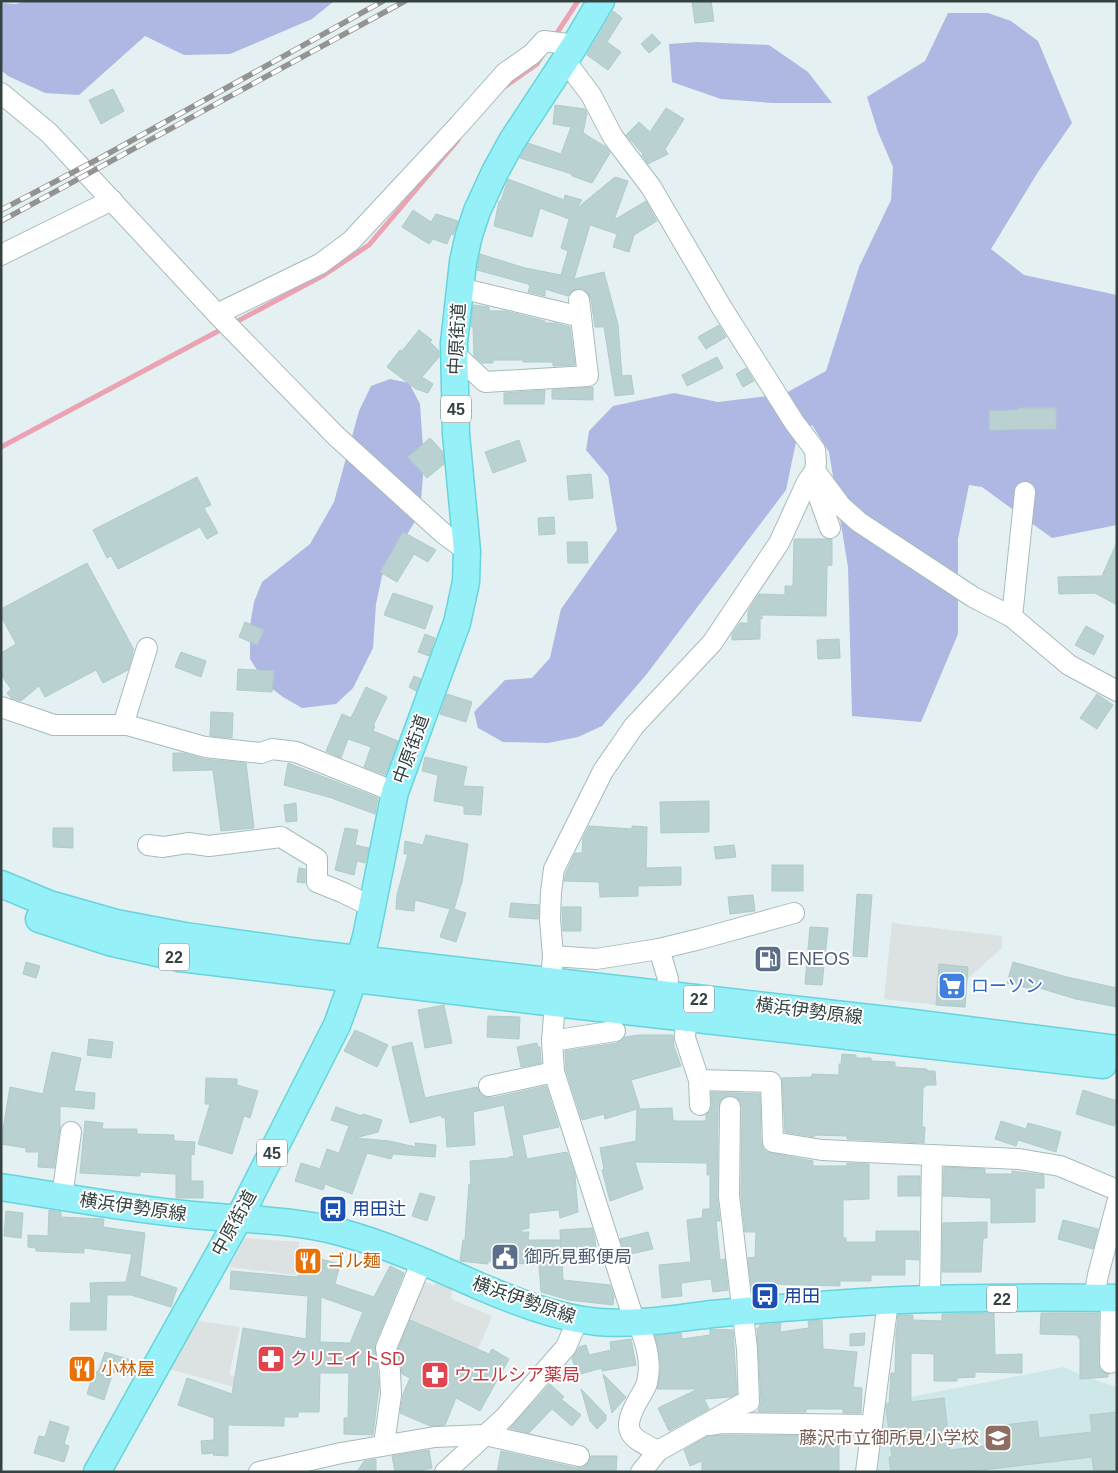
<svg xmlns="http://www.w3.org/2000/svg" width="1118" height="1473" font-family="Arial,'Noto Sans JP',sans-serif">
<rect width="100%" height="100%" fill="#e4f0f1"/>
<!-- education -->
<polygon fill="#cee7e9" points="1064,1367 1081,1375 1117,1387 1117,1472 877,1472 880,1403"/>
<!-- green -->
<g fill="#aeb8e3">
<polygon points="27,1 334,1 312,19 230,54 184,55 145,36 79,95 45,93 8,76 1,70 1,3 16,4"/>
<polygon points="948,13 988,13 1011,21 1038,41 1072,123 1038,172 991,249 1024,275 1117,295 1117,525 1052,538 982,487 969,485 958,539 958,634 921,722 852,716 848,567 829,452 812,425 796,442 786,490 646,675 602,726 578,737 548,743 503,742 478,728 474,712 505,680 532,678 550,658 561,609 617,530 608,476 586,450 589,431 613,406 674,393 718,402 784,394 826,371 859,267 891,200 893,167 878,132 867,97 925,61"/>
<polygon points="697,42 769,45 808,72 832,103 773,103 721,99 672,82 669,44"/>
<polygon points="390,379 409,383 420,404 424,462 420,513 382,576 376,604 373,648 353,688 336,704 302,708 283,697 266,684 250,659 250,625 254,602 262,582 310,544 334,502 359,411 371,386"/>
</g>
<!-- parking -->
<g fill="#dce1e1">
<polygon points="892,923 1002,936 1002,948 967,979 965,1008 884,999"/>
<polygon points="245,1238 299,1242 296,1275 229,1267"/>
<polygon points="423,1281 434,1286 436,1281 446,1285 452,1289 451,1299 492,1316 478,1349 407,1319"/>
<polygon points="193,1320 240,1327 229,1375 248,1378 245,1390 169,1369"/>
</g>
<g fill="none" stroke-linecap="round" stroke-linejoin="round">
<!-- stream -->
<g stroke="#eba3b3" stroke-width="5">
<polyline points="555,36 578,1"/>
<polyline points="503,88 537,64 542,56"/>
<polyline points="234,323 324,275 369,245 458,140"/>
<polyline points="1,447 224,328"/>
</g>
</g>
<!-- building -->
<g fill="#bad1d1" stroke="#aecccb" fill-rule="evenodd">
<polygon points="692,1 711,1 714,21 695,23"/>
<polygon points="613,11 622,18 607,42 621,52 608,70 587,55"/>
<polygon points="652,34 661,43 649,53 641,44"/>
<polygon points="113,89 124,111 101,124 89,100"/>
<polygon points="555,105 585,109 587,113 583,133 606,147 610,153 592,183 572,176 572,174 520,158 528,143 561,154 571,127 553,124"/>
<polygon points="666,108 684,119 665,149 668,154 648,164 642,155 643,154 626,135 639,122 650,132"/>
<polygon points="615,177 628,181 614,220 646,201 657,221 634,235 629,252 613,247 617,234 590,225 574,279 604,272 618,325 622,376 631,375 634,394 615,396 604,327 595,327 591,299 588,293 583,289 577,288 572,291 568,296 545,289 545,296 528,292 530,286 528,284 477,270 480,254 525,268 561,275 568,251 561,248 569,219 540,208 532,237 494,226 499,201 501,201 508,179 564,200 565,195 582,200 576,209"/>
<polygon points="413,210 431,222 436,214 458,221 453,235 451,234 447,244 433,239 429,244 402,227"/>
<polygon points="473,305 489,307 489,311 506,311 545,321 545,323 555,323 570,327 575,365 553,366 553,362 523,362 523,360 493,360 493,363 482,363 474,356 473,327 471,327"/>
<polygon points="719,325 726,337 706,349 698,337"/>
<polygon points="419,330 432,340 430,342 439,351 439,357 422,377 433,384 428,393 416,389 387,367 400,350 402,351"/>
<polygon points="717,357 723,368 687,386 682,375"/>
<polygon points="746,368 754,381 743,387 736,374"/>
<polygon points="593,387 593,400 552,399 552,390"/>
<polygon points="545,390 544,404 504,404 504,393"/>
<polygon points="1018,408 1056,408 1056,429 990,430 989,411 1018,410"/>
<polygon points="430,438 443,452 444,464 427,478 408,457"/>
<polygon points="519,440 526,461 493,473 485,452"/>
<polygon points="591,474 593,498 569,500 567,476"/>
<polygon points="197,477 211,505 204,508 218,533 207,539 200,527 118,569 111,556 107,558 93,530"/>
<polygon points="554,517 555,534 539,535 538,518"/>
<polygon points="403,532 436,550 428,562 414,554 397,582 380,572"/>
<polygon points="794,539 832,539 832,565 827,566 826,616 762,615 762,619 760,618 760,639 732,640 732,634 740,623 748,623 748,611 759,594 785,595 785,586 793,586"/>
<polygon points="567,542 587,542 588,563 568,563"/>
<polygon points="1117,542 1117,605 1095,593 1059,594 1058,577 1102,576"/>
<polygon points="87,563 134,650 132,651 133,653 128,670 103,683 96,670 45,697 39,686 21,701 11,698 7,693 11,689 1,675 1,653 16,644 1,616 1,609"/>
<polygon points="393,593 433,606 425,629 384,615"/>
<polygon points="245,622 264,630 257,645 239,637"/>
<polygon points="1086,626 1104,636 1094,655 1075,645"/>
<polygon points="425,634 435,638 429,656 418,652"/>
<polygon points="839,639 840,658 818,659 817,640"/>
<polygon points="181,652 206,661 201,677 175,667"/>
<polygon points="238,669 274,671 272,692 237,690"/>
<polygon points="414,676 421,679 416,691 409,687"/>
<polygon points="366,687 387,697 373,726 375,726 373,731 398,741 385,775 364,767 371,747 348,739 341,758 326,751 342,714 351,718"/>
<polygon points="447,694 472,702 466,722 440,714"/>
<polygon points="1097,694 1113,705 1097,729 1080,718"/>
<polygon points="211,712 233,713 232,738 210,736"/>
<polygon points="173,753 183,753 204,759 246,763 254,828 221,831 213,770 173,771"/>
<polygon points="425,757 467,767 463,786 483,787 481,815 464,814 464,806 434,801 438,775 422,771"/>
<polygon points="288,763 378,798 375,814 334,799 336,799 284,785"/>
<polygon points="709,801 709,832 661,833 660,802"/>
<polygon points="296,803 297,821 286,822 284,805"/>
<polygon points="589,826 632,829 632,826 647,827 646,868 681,867 681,885 638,886 638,896 600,897 599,882 564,881 566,873 575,853 582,853 583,838"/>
<polygon points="53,828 73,828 73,848 53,847"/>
<polygon points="345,828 358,830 355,845 369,848 365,863 357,861 354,875 335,870"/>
<polygon points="426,835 468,844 462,882 454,909 466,913 456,942 440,937 450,909 415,900 414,911 396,909 397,895 408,854 404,854 405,841 423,845"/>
<polygon points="734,845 736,857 716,859 714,847"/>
<rect x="772" y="865" width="31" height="26"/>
<polygon points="299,868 305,869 305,883 297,882"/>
<polygon points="857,894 872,895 867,957 853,956"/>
<polygon points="753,895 755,911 730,914 728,897"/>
<polygon points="511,903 539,905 538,919 509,917"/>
<polygon points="562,907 581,907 581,931 563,931"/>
<polygon points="810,927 828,928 822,985 805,984"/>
<polygon points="26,962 40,966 36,978 23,974"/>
<polygon points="1013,962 1067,977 1117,988 1117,1007 1076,999 1036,987 1035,990 1007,983"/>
<polygon points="939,964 968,967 965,1007 936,1005"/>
<polygon points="444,1005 452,1043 425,1048 418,1010"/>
<polygon points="488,1016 520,1017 519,1039 487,1037"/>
<polygon points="355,1030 388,1045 377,1067 344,1051"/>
<polygon points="639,1035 673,1035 674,1047 681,1066 631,1080 640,1109 672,1108 673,1121 706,1121 706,1115 710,1111 712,1105 711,1092 760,1094 761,1142 763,1148 766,1152 813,1161 813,1166 847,1166 847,1163 869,1164 869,1199 843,1200 843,1238 846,1238 846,1242 876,1242 876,1231 919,1231 919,1260 905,1259 905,1275 871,1275 871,1281 840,1281 840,1286 775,1284 776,1290 752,1293 748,1258 755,1257 756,1232 745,1232 741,1195 742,1107 741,1102 736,1097 730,1095 724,1097 720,1101 718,1107 717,1196 720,1221 716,1221 720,1260 725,1259 728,1290 713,1292 711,1279 681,1283 682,1296 662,1298 659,1265 691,1262 687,1220 702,1218 703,1209 710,1209 710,1175 707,1175 707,1163 635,1162 643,1189 610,1201 602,1170 604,1169 600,1148 636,1141 637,1109 605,1119 604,1114 582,1120 566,1070 565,1051 617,1043 625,1037"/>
<polygon points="89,1039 113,1042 111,1058 87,1055"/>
<polygon points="412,1042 425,1098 477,1087 481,1094 486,1097 492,1098 546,1086 559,1127 522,1135 527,1159 567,1152 575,1175 578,1212 560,1218 559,1210 529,1213 529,1228 521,1230 522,1232 529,1232 528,1240 561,1240 563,1280 610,1285 614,1296 613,1305 569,1300 541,1292 539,1265 488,1261 488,1264 460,1261 463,1240 465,1240 469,1184 471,1185 470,1161 510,1158 509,1157 514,1156 504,1105 473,1112 475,1145 447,1147 445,1117 442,1118 441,1115 410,1123 392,1047"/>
<polygon points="537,1043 538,1047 540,1047 541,1063 521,1067 517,1047"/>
<polygon points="52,1052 81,1058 74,1091 95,1093 94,1109 60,1106 60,1128 54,1168 38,1167 39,1152 26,1152 26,1148 1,1144 1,1141 10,1087 43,1094"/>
<polygon points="842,1054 856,1055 856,1058 871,1058 871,1061 895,1062 895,1067 927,1069 927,1071 935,1071 936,1085 926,1085 925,1087 923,1087 922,1127 925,1127 924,1143 847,1139 847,1136 814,1135 814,1137 785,1132 782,1078 812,1077 812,1074 839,1075 839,1064 841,1064"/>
<polygon points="206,1078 237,1079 237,1085 258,1091 250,1118 244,1116 232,1154 198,1144 210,1104 205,1104"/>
<polygon points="1083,1090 1117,1101 1117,1117 1114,1126 1076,1114"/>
<polygon points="336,1107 362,1116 363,1114 382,1120 378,1132 355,1138 389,1141 416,1147 415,1143 436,1145 435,1157 393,1154 391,1159 367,1153 352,1194 325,1184 323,1190 295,1181 301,1163 320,1169 327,1149 339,1153 349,1126 331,1120"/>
<polygon points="85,1121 103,1123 102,1129 137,1129 137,1134 174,1135 174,1141 195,1142 194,1155 191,1154 191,1181 203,1181 203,1198 176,1198 176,1174 140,1172 140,1176 80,1173"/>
<polygon points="1001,1121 1026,1129 1028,1123 1061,1132 1056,1152 1018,1140 1016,1146 995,1139"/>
<polygon points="944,1167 985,1169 985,1174 1012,1174 1012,1171 1044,1175 1044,1188 1035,1188 1035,1222 991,1223 991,1198 943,1196"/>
<rect x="898" y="1176" width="22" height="20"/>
<polygon points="420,1193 435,1197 427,1221 412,1216"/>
<polygon points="49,1210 61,1212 61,1217 104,1219 103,1227 145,1233 140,1276 177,1288 171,1307 131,1295 107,1295 106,1330 70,1330 71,1303 91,1303 90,1283 126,1282 132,1254 84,1248 84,1253 36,1251 36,1248 28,1247 28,1235 48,1236"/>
<polygon points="6,1211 23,1213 21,1238 4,1236"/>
<polygon points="1063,1220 1098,1229 1093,1249 1058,1239"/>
<polygon points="987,1222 987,1238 983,1238 981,1272 942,1272 943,1223"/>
<polygon points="592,1228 595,1239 596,1249 561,1251 560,1230"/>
<polygon points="648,1232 653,1249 626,1255 620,1239"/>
<path d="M301,1248l16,2 -1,8 24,6 -5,20 39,13 16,-31 14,7 -29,71 4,42 -6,49 -29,-1v-16h4l1,-45h-29l-1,39h-21v5h-14v9l-56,-1v31l-15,-1 1,-2 -12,1 -1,-13 13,-1v-22l-36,-13 9,-27 45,16 11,-66 63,11 2,-43 -78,-7 1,-18 67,6zM321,1297l42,15 -13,31 -30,-1z"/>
<polygon points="994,1313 995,1355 1022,1354 1022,1373 975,1372 975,1377 957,1378 957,1381 934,1381 934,1354 911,1353 911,1402 944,1398 950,1450 994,1445 993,1437 1004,1436 1003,1425 1037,1421 1039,1438 1092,1432 1090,1415 1117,1412 1117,1472 1094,1472 1092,1457 965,1472 891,1472 889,1457 892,1457 886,1407 887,1404 889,1404 891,1373 895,1373 896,1334 898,1315 913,1315 913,1320 942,1321 942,1314"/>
<polygon points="1041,1313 1099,1313 1098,1363 1100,1369 1108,1374 1108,1377 1080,1379 1080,1338 1078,1338 1078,1335 1040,1334"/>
<polygon points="410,1320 489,1354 492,1349 509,1359 480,1411 456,1398 445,1425 430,1426 400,1413 403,1394 410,1378 402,1374 398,1349"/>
<polygon points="822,1320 823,1349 857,1352 853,1387 862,1388 861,1413 843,1413 843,1409 806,1409 806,1412 758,1412 761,1402 757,1328 759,1328 760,1325 781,1323 780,1332 809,1328 808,1321"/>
<polygon points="710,1329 733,1330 737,1394 731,1397 704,1399 709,1409 669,1431 658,1408 698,1389 657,1389 661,1367 655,1336 681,1333 682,1339 710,1335"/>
<polygon points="865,1333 864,1345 850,1346 850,1334"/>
<polygon points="631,1339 636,1365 602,1371 602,1368 577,1375 572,1358 579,1347 586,1345 589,1355 611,1350 610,1342"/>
<polygon points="105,1352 131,1360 127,1376 113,1372 104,1400 87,1394 94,1371 98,1372"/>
<polygon points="603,1374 626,1397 612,1413"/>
<polygon points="550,1384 564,1397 561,1399 581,1415 572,1426 552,1409 529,1433 510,1428"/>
<polygon points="581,1389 606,1415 606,1420 597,1429 590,1421"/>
<polygon points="50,1421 69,1427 64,1444 69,1446 64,1462 34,1453 39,1436 45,1437"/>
<polygon points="724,1435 839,1436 839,1472 702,1472 702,1461 690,1466 684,1450 708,1436"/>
<polygon points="429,1450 432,1468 415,1472 395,1472 392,1456"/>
<polygon points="501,1451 577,1468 583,1467 587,1464 591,1456 617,1456 616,1472 497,1472"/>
<polygon points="376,1459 376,1472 357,1472 364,1461"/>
</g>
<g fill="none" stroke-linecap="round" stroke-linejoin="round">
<defs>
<g id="minor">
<polyline points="564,59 591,95 613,137 651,187 722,308 794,422 815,450 816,462 815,471 841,506 859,522 973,597 1012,617 1069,665 1117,691"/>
<polyline points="1,93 49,133 217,314 336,436 444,534 467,551"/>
<polyline points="1,255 112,200"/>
<polyline points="460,288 581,317"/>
<polyline points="217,314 320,264 351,241 459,125 505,73 532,54 544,41 575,45"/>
<polyline points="455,354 485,382 588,376 579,300"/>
<polyline points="815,478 815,486 830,528"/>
<polyline points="1012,617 1025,492"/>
<polyline points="1,707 54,725 127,725 205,747 261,753 272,749 296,752 395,792"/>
<polyline points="123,725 147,648"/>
<polyline points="148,845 163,847 188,843 209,846 281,837 317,859 317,882 344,893 372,907"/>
<polyline points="659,949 668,979 666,994"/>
<polyline points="553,956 596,959 659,949 700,939 794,913"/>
<polyline points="551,981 553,956 550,919 551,892 554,869 603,771 634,726 712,643 779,543 807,482 815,471"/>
<polyline points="555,1003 552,1041 554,1072 635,1323"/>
<polyline points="686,1018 685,1038 699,1080 700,1105"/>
<polyline points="552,1041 615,1031"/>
<polyline points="699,1080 771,1082 773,1142 822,1150 1019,1159 1060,1166 1117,1190"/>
<polyline points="489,1086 554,1072"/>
<polyline points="62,1197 71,1132"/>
<polyline points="1094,1297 1098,1275 1117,1203"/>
<polyline points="930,1300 932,1156"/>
<path d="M638,1323c8,20 14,38 9,60 -2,6 -6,12 -9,17 -17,31 -10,37 20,51"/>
<polyline points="1110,1363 1111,1298"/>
<polyline points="711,1425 723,1423 871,1425"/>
<polyline points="384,1444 391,1395 390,1371 386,1348 422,1261"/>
<polyline points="259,1472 341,1453 435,1437 485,1435 579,1456"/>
<polyline points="445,1472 505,1417 566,1347 578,1319"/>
<polyline points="641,1472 658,1451 740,1405 749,1402 747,1349 729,1196 730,1107"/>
<polyline points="866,1472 888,1301"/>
</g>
<g id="major">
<polyline points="1,884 49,904 116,923 185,936 315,954 913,1023 1117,1049"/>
<polyline points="39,919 109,942 180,958 555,1003 1103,1065"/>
<path d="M1,1187c64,10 128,22 192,28 50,5 99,4 147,17 48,13 94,34 139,54 38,16 78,32 119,36 39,3 76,-3 114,-8 32,-3 64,-6 97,-8 102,-9 205,-9 308,-8"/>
<polyline points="97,1472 239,1218 337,1025 354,978 366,937 395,792 457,623 466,582 467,551 456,434 454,343 463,262 469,235 477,211 495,172 512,141 575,45 601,1"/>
</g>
</defs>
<!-- minor casing -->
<use href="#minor" stroke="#a7bbbb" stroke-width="22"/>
<!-- major casing -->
<use href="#major" stroke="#67d4db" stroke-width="29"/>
<!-- minor -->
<use href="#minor" stroke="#fff" stroke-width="20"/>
<!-- major -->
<use href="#major" stroke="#96f0f8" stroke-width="26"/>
<defs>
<g id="rail">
<polyline points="1,210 102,157 383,1"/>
<polyline points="1,221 405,1"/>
</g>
</defs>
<!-- rail casing -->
<use href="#rail" stroke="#939393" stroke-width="5.5"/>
<!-- rail -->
<use href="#rail" stroke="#fff" stroke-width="4" stroke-dasharray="11" stroke-linecap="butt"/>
</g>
<!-- icons -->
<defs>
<symbol id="fuel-square" viewBox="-11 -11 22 22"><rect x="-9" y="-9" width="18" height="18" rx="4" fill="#5c6f8a" stroke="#fff"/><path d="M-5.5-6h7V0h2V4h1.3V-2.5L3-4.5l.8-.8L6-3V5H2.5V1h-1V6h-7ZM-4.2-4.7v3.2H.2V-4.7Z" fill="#fff"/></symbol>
<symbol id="supermarket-square" viewBox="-11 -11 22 22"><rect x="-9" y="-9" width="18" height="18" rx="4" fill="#3f7fe0" stroke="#fff"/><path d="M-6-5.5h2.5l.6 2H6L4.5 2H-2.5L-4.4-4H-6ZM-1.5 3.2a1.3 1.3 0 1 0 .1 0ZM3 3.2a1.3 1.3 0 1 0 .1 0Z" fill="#fff"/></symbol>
<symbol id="bus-square" viewBox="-11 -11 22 22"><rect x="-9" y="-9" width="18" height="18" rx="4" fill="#1a4fb4" stroke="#fff"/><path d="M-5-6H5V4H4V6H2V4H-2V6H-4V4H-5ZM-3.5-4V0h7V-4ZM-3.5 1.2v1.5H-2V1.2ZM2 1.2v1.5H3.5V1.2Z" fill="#fff"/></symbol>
<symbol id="civic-square" viewBox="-11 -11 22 22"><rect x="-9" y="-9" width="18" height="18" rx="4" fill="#5c6f8a" stroke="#fff"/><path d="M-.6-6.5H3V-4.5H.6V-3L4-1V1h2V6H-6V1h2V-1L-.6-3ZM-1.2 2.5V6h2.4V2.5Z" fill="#fff"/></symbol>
<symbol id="restaurant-square" viewBox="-11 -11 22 22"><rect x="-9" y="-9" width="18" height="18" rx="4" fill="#e8710a" stroke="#fff"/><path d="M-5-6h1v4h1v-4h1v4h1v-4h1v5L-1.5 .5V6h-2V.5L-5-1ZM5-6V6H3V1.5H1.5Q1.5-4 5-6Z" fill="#fff"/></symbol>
<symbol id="pharmacy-square" viewBox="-11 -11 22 22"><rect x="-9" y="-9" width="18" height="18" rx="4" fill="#e0444e" stroke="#fff"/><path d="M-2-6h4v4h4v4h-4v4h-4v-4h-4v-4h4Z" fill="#fff"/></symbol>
<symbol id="school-square" viewBox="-11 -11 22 22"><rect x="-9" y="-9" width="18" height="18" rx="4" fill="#8d6e63" stroke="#fff"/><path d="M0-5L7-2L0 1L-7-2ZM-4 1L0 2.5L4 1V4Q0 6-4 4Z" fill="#fff"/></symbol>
</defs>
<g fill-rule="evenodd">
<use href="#fuel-square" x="752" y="943" width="32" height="32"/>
<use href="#supermarket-square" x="936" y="970" width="32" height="32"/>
<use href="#bus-square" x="317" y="1193" width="32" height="32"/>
<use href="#civic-square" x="489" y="1241" width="32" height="32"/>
<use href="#restaurant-square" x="292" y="1245" width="32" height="32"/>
<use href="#bus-square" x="749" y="1280" width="32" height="32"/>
<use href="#pharmacy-square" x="255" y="1343" width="32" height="32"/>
<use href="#restaurant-square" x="66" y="1353" width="32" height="32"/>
<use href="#pharmacy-square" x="419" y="1359" width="32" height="32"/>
<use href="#school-square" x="982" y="1422" width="32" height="32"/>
</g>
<g text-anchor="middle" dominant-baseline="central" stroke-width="4" stroke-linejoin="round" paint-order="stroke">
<!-- shield labels -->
<g fill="#fff" stroke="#717b7b" stroke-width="1">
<rect x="441" y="395.5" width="30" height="27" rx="4"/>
<rect x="159" y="943.5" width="30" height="27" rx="4"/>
<rect x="684" y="985.5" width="30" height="27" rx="4"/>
<rect x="257" y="1139.5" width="30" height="27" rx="4"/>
<rect x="987" y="1285.5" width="30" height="27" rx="4"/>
</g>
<g font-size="16" font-weight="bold" fill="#344242">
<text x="456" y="409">45</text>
<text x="174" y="957">22</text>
<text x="699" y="999">22</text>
<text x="272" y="1153">45</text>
<text x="1002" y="1299">22</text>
</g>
<!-- street labels -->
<g font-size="18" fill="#344242" stroke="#fff">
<text transform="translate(457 339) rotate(-87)">中原街道</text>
<text transform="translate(411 749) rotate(-70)">中原街道</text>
<text transform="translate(809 1011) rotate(7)">横浜伊勢原線</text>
<text transform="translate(133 1207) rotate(8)">横浜伊勢原線</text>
<text transform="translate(234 1223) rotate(-61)">中原街道</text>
<text transform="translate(524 1300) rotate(19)">横浜伊勢原線</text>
</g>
<!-- service labels -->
<g font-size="18" fill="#4e5e75" stroke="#fff" text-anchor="start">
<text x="787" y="959">ENEOS</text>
<text x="524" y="1257">御所見郵便局</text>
</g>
<!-- shop labels -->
<g font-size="18" fill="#366cbe" stroke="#fff" text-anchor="start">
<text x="971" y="986">ローソン</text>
</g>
<!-- transit labels -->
<g font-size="18" fill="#164399" stroke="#fff" text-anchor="start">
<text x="352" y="1209">用田辻</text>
<text x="784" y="1296">用田</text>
</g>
<!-- food labels -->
<g font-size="18" fill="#c56008" stroke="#fff" text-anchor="start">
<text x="327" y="1261">ゴル麺</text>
<text x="101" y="1369">小林屋</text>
</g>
<!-- health labels -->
<g font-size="18" fill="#be3a42" stroke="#fff" text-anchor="start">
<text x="290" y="1359">クリエイトSD</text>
<text x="454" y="1375">ウエルシア薬局</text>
</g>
<!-- education labels -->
<g font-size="18" fill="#785e54" stroke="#fff" text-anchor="end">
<text x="979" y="1438">藤沢市立御所見小学校</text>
</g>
</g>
<!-- border -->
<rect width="1118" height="1473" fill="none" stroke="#344242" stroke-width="5"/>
</svg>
